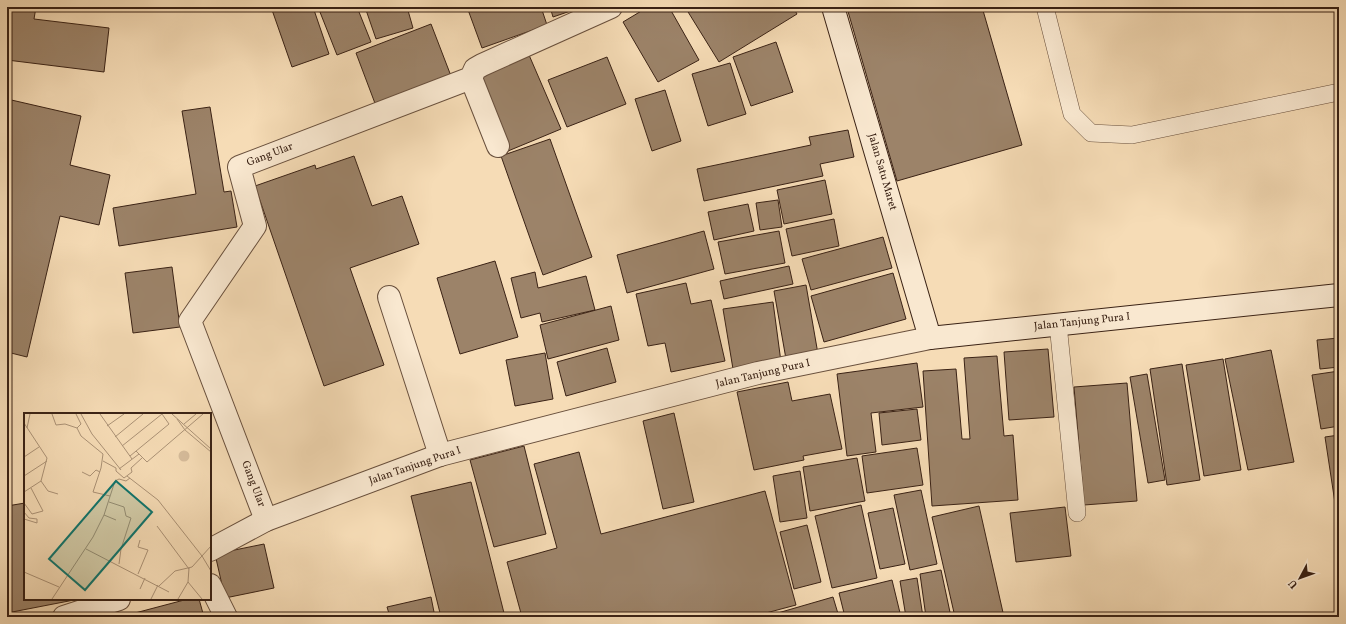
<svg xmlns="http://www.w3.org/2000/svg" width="1346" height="624" font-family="Vollkorn,serif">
<rect width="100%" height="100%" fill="#f6dcb6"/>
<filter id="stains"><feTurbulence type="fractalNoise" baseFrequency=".005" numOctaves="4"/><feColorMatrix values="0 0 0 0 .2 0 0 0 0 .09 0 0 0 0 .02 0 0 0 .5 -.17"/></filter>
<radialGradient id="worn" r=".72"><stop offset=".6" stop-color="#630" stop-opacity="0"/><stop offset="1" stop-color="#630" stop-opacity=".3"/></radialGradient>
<!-- building -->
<g fill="#9c8369" stroke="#3a2215">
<polygon points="7,7 36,7 34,19 109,28 104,72 7,60"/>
<polygon points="271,7 313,7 329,54 292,67"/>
<polygon points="318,7 357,7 371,42 337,55"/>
<polygon points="365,7 407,7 413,28 376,39"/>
<polygon points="467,7 541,7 547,25 482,48"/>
<polygon points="550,7 582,7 553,17"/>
<polygon points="648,7 669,7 699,60 658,82 623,22"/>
<polygon points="685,7 793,7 797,14 719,62"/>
<polygon points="982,7 1022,145 897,181 847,8"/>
<polygon points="431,24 451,76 376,106 356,53"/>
<polygon points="776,42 793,92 751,106 733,57"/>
<polygon points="529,55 561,129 508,151 477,77"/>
<polygon points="607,57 626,104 567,127 548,80"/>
<polygon points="730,63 746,114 708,126 692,74"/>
<polygon points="665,90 681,141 652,151 635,99"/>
<polygon points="7,99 81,116 70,165 110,175 99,225 60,216 27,357 7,352"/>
<polygon points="210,107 224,192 231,191 237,227 119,246 113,208 196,194 182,111"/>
<polygon points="848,130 854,157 820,164 823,176 704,201 697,169 811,145 809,137"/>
<polygon points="550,139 592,257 543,275 501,156"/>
<polygon points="354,156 372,206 402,196 419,244 350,268 384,365 324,386 255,186 315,165 316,169"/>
<polygon points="825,180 832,214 784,224 777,190"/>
<polygon points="778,200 782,227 760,230 756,203"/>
<polygon points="748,204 754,231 714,240 708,212"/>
<polygon points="834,219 839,246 792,256 786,229"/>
<polygon points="704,231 714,269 627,293 617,255"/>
<polygon points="779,231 785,263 725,274 718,242"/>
<polygon points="883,237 892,268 811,290 802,259"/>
<polygon points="495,261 518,337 460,354 437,278"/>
<polygon points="789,266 793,284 724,299 720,281"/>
<polygon points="172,267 180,327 133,333 125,273"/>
<polygon points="535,272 538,288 586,276 595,310 542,322 540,313 521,318 511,278"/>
<polygon points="893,273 906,319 824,342 811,296"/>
<polygon points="686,283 691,304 711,300 725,361 671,372 665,343 648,346 636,294"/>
<polygon points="806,285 818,354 786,359 774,291"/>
<polygon points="773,302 781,362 733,369 723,309"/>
<polygon points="611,306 619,340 548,359 540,325"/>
<polygon points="1339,338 1339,367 1320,369 1317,340"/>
<polygon points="607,348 616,382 566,396 557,362"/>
<polygon points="1048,349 1054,417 1009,420 1004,352"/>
<polygon points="1271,350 1294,462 1248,470 1225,359"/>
<polygon points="545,353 553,399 515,406 506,360"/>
<polygon points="997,356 1004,436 1013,435 1018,500 932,506 923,371 956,369 962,439 970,439 964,358"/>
<polygon points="1223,359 1241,470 1204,476 1186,365"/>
<polygon points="917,363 923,407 871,413 876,452 847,456 837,374"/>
<polygon points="1182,364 1200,480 1167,485 1150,369"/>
<polygon points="1339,371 1339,426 1321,429 1312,375"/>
<polygon points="1147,374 1165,480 1148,483 1130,377"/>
<polygon points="788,382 792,401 830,394 842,449 803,456 804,460 754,470 737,392"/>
<polygon points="1127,383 1137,501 1084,505 1074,387"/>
<polygon points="917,409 921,440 882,445 879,413"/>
<polygon points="674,413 694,502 663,509 643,421"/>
<polygon points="1339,435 1339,503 1335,503 1325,437"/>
<polygon points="524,446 546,534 494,547 470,460"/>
<polygon points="917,448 923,485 867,493 862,456"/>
<polygon points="579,452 601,534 765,491 796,605 751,617 522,617 507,562 557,548 534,464"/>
<polygon points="857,458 865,501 810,511 803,467"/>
<polygon points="800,471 807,518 780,522 773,476"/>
<polygon points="471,482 505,617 441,617 411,496"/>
<polygon points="921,490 937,564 910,570 894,495"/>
<polygon points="25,503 25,599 74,600 7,613 7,506"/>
<polygon points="861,505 877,578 832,588 815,516"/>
<polygon points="979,506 1004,617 955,617 932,517"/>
<polygon points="1065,507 1071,556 1016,562 1010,513"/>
<polygon points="893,508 905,564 880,569 868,513"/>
<polygon points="807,525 821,582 794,589 780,532"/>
<polygon points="264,544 274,588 225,598 215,554"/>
<polygon points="941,570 951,617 926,617 920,574"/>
<polygon points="917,578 923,617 906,617 900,581"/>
<polygon points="892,580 901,617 845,617 839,593"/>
<polygon points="431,597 435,617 390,617 387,607"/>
<polygon points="833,597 839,617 764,617"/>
<polygon points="188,599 199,599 204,617 136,617 135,613"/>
</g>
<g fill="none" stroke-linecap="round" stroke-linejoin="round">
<defs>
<g id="lane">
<polyline points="1045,7 1072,114 1091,133 1132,135 1339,92"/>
<polyline points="1058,324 1077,513"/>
</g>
<g id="street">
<polyline points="471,78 498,146"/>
<polyline points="389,297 440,455"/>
<polyline points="266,520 190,321 255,226 239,167 471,78 475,69 482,65 611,7"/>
<polyline points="210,550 266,520 440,455 758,373 930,338"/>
<polyline points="210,585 226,617"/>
<polyline points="64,617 119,599"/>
</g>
<polyline id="secondary" points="833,7 930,338 1339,295"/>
</defs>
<!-- lane casing -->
<use href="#lane" stroke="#69503d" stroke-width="18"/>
<!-- street casing -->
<use href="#street" stroke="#69503d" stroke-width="24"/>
<!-- secondary casing -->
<use href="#secondary" stroke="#3a2215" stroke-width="24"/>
<!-- lane -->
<use href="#lane" stroke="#f9e8d0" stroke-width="17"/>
<!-- street -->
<use href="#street" stroke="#f9e8d0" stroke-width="22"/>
<!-- secondary -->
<use href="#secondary" stroke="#f9e8d0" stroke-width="22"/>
</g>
<g text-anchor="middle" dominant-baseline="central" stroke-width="4" stroke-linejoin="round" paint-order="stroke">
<!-- street labels -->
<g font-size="11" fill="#3a2215" stroke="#f9e8d0">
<text transform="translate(270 155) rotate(-21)">Gang Ular</text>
<text transform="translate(882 172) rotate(74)">Jalan Satu Maret</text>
<text transform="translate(1082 322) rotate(-6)">Jalan Tanjung Pura I</text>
<text transform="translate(763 374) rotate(-13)">Jalan Tanjung Pura I</text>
<text transform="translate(415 466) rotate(-19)">Jalan Tanjung Pura I</text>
<text transform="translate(253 484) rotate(69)">Gang Ular</text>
</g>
</g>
<!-- overview -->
<g transform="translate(24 413)">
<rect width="187" height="187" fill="#f6dcb6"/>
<path d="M154.5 43a5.5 5.5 0 1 1 11 0a5.5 5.5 0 1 1-11 0Z" fill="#d6bc9b"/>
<path fill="none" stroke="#ab9276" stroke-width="1" d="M28,1l4,11 9,-1 12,4M52,1l5,10 -4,4M57,1l11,20 29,36M76,1l32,45M148,1l39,35M153,6l8,11 26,22M0,10l23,35 -6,23 -17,11M160,11l12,-10M83,13l17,-12M3,15l3,-14M53,15l4,8 22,18 -2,14 -8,24 17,4M91,24l28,-23M98,33l40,-32M112,38l11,11 56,-48M106,43l39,-32 -7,-10M0,44l15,-10M79,48l13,7v3l8,7 8,-6 -1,-4 11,-10M95,56l20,-15M58,59l8,4 6,-6 4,2M0,63l23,-15M103,63l31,24 44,56 9,15M17,68l7,10 10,3M85,89l15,5 2,9 5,2 -10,31 -2,15M0,90l8,11 11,-3 -12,-23M0,99l5,6 8,1v4l-13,-4M80,102l12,5M133,113l32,43M62,136l83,43M165,155l-1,14 14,17M0,159l35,15M114,161l10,-24 -10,-3 2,-7M135,173l16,-15 17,-4 19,-21M116,176l5,-11M28,186l41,-62 11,-22 11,-34 4,-2 7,2 4,-3M127,186l7,-14M154,186l10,-17"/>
<path fill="#0f766e" fill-opacity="0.15" stroke="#0f766e" stroke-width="2" d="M92,68l36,31 -67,78 -36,-31z"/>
<rect width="187" height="187" fill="none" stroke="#3a2215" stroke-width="2"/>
</g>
<!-- margin -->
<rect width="1346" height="624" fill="none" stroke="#f6dcb6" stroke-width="24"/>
<rect x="8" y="8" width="1330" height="608" fill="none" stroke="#3a2215" stroke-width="2"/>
<rect x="12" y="12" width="1322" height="600" fill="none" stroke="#3a2215"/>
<!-- north arrow -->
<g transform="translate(1300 578) rotate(229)" stroke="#f9e8d0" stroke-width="3" paint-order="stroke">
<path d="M0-3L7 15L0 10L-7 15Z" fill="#3a2215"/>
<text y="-6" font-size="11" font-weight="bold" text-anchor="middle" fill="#3a2215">U</text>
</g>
<rect width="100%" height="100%" filter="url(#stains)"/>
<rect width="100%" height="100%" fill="url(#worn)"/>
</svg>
